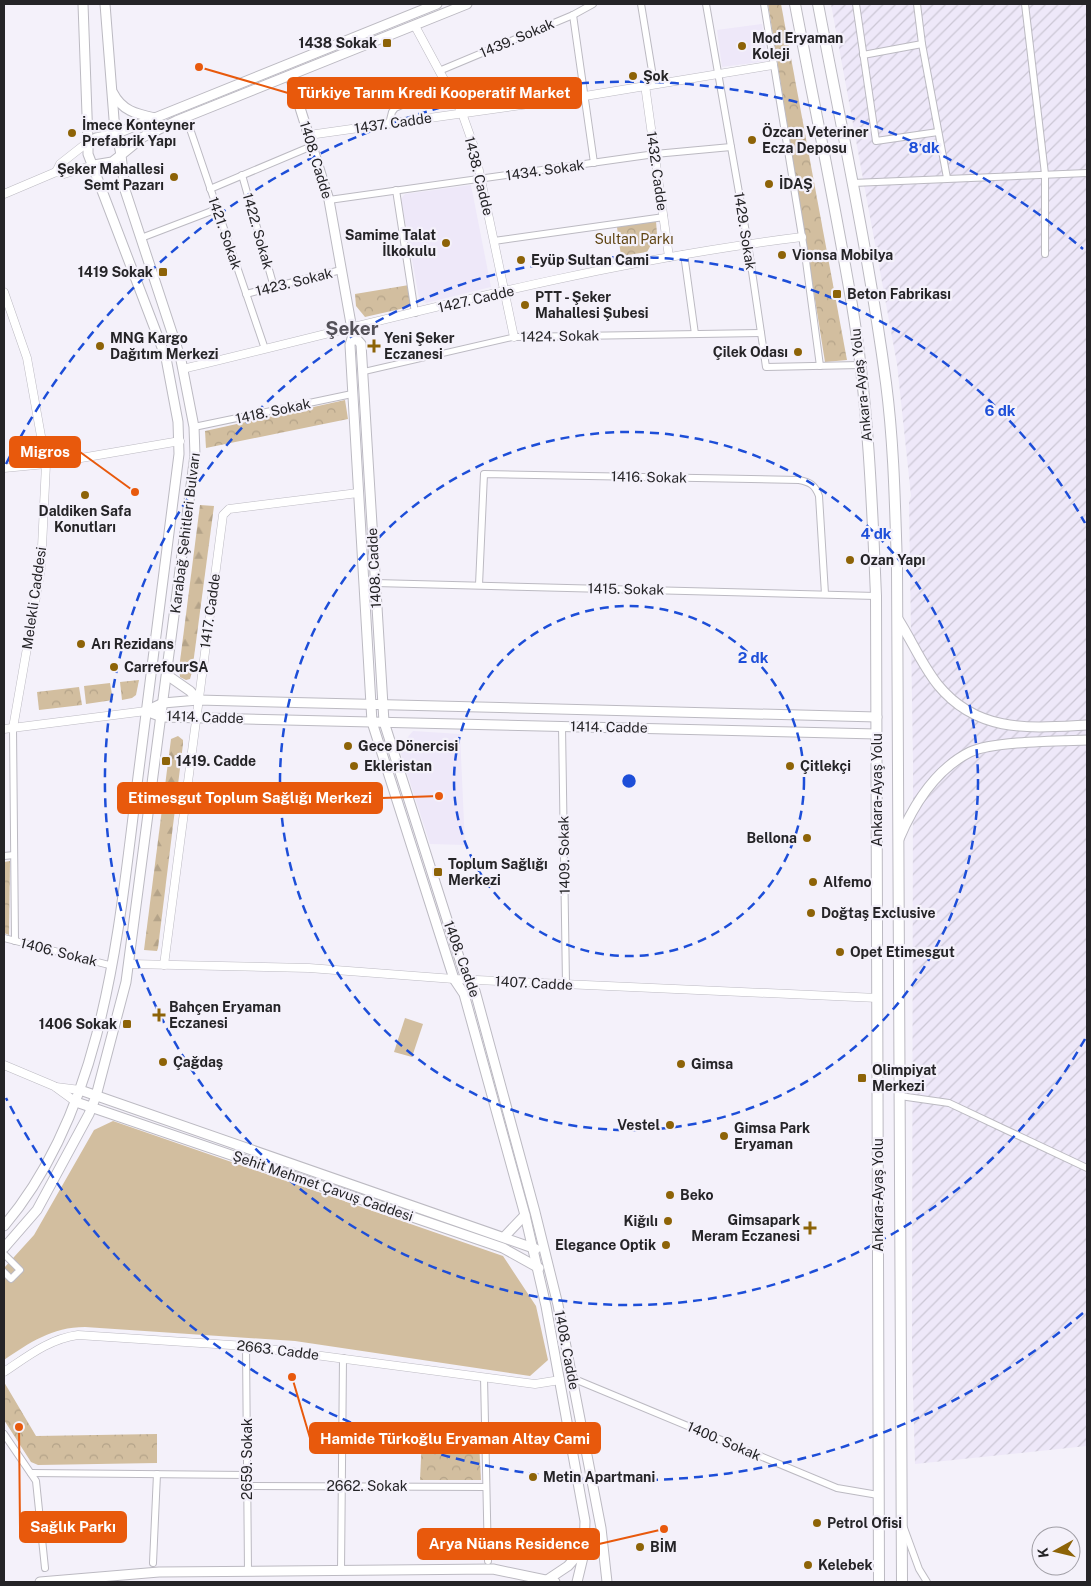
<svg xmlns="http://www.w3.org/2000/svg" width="1091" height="1586" font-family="'Public Sans',sans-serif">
<defs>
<pattern id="industrial-furrows" width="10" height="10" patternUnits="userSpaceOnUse" patternTransform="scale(1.25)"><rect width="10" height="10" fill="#eee8f9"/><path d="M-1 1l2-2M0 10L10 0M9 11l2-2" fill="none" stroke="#ccc7d5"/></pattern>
<pattern id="forest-firs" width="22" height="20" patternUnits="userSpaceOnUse" patternTransform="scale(1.25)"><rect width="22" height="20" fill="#d2be9f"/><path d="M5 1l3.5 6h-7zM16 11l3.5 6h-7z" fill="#b4a389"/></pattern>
<pattern id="park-crowns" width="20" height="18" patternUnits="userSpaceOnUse" patternTransform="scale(1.25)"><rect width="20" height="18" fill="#d2be9f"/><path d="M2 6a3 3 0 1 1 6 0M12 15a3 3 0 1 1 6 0" fill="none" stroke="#b4a389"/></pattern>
</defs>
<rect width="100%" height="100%" fill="#f4f1fa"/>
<!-- built -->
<g fill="#eee8f9">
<polygon points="762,24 767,61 722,67 717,30"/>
<polygon points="471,185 491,287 426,303 419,298 401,199 405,194"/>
<polygon points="413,731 460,734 465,845 430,844 399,748"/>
</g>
<!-- industrial -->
<polygon fill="url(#industrial-furrows)" points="831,4 1087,4 1087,1446 915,1464 912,1356 913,763 909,502 911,496 897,364"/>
<!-- forest -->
<g fill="url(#forest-firs)">
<polygon points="200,505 214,506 192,672 190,679 186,680 180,677 179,669"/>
<polygon points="178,736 183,740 183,744 158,948 157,951 144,950 171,739"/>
</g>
<!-- park -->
<g fill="url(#park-crowns)">
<polygon points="768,4 781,4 847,360 825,362"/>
<polygon points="656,221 657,234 647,252 621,256 617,227"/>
<polygon points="409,285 411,303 409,307 365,317 356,306 355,294"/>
<polygon points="345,400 348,419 206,448 205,431"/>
<polygon points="139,680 136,695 132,698 122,700 120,682"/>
<polygon points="110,683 113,700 86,704 84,686"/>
<polygon points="79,687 82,705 39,710 37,692"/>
<polygon points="10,861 9,935 4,933 4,862"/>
<polygon points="4,1382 36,1436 157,1434 157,1463 38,1465 31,1462 4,1420"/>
<polygon points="422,1437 479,1442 481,1480 420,1480"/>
</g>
<!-- pitch -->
<g fill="#d2be9f">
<polygon points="405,1018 423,1024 412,1057 394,1052"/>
<path d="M113,1121l390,135 33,50 12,54 -18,16 -235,-35 -210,-14c-33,0 -56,16 -81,33v-92l30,-33 60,-105z"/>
</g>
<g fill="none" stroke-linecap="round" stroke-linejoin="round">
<defs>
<polyline id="pedestrian" points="362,372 514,337"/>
<g id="minor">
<polyline points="641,4 654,83"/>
<polyline points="706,4 748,244 766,367 860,365"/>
<polyline points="764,4 806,261 820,366"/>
<polyline points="856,4 876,141 938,132"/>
<polyline points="917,4 922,44 947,178"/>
<polyline points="1025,4 1045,174 1045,254"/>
<polyline points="573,15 594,163"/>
<polyline points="863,55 922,44"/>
<polyline points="439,71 573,15 593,4"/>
<polyline points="186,117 265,349"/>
<polyline points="389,124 392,112 395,108 447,85"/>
<polyline points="242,175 274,287"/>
<polyline points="853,183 1087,173"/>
<polyline points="210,189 312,146"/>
<polyline points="396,190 415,313"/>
<polyline points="329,200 655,154 731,147"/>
<polyline points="141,238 217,209"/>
<polyline points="494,241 664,217"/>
<polyline points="684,254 695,334"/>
<polyline points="246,294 341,270"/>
<polyline points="514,337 761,333"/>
<polyline points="194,427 352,394"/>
<polyline points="375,583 876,596"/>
<path d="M479,585l5,-111 315,6c11,2 16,5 20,16l6,98"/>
<polyline points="562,726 566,984"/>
<polyline points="13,728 15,941"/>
<polyline points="4,856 14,855"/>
<polyline points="4,938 113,966"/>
<polyline points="900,1096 949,1103 1087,1168"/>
<polyline points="4,1254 20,1270 11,1279 4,1272"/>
<polyline points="246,1346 248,1572"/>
<polyline points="484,1377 488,1561"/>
<polyline points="572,1378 837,1488 878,1495"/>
<polyline points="4,1434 36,1481 45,1568"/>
<polyline points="31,1473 247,1475"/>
<polyline points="247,1486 486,1487"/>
<polyline points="904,1528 919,1569 927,1582"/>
<polyline points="153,1563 157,1474"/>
<polyline points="341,1571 343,1358"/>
</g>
<g id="tertiary">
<polyline points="415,26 462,113 474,147 514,337"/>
<polyline points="645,85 669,257"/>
<polyline points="309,135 585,96 773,65"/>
<polyline points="88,142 60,164 56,172 64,174 94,165"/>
<polyline points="4,194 56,172"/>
<polyline points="4,292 27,358 46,464 41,568 13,728"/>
<path d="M183,369c205,-49 410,-107 619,-132"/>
<polyline points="4,468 46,464 180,441"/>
<polyline points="4,729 146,711"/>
<polyline points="130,964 309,968 454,979 878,998"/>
<polyline points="164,965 223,515 229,509 358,493"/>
<polyline points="4,1065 54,1086 76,1102"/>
<polyline points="56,1087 80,1090"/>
<path d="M4,1372c24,-16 45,-33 74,-37l168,11 289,38 25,-4"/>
</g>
<g id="secondary">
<polyline points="83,4 88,142"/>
<polyline points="290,76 329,200 353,335 350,345 372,722 454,979 464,994 525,1215 546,1306 585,1521 584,1553 577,1582"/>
<path d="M113,93c9,18 24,21 42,25"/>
<polyline points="94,165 112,162 121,155 114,119 105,4"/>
<polyline points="353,335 361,344 384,722 466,979 475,991 535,1212 558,1305 601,1528 607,1582"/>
<path d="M898,619c14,22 24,46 40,66 40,49 93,43 149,40"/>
<polyline points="167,675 190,691 198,700"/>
<polyline points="146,711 163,703 198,700 877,717"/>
<polyline points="146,711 162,717 877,734"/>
<path d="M899,839c14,-33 37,-70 71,-87 23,-11 90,-11 117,-12"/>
<polyline points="80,1090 536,1249"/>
<polyline points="76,1102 503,1248 539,1268"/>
<path d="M4,1226c104,-123 115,-304 135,-457 13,-105 27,-210 40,-315l-1,-32 -12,-64 -78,-204v-12l8,-4 19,-4 322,-130"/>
<polyline points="505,1236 525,1215"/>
<polyline points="4,1248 37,1210 89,1114 96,1096 126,982 195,455 194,427 181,360 125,190 121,155 143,137 176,121 467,4"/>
<polyline points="547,1580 568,1566 584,1548"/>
<polyline points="40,1582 159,1572 493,1569 555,1582"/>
</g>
<g id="trunk">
<path d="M795,4c19,100 40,200 57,301 16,96 20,194 24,291l3,986"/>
<path d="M818,4c24,126 51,252 68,379 8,61 9,123 11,185l5,1014"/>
</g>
</defs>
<!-- pedestrian casing -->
<use href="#pedestrian" stroke="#bcbac2" stroke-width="7"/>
<!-- minor casing -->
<use href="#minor" stroke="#bcbac2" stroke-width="8"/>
<!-- tertiary casing -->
<use href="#tertiary" stroke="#bcbac2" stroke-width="9"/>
<!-- secondary casing -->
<use href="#secondary" stroke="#bcbac2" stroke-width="11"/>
<!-- trunk casing -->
<use href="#trunk" stroke="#bcbac2" stroke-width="12"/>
<!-- pedestrian -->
<use href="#pedestrian" stroke="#fff" stroke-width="5"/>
<!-- minor -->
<use href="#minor" stroke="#fff" stroke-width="6"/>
<!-- tertiary -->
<use href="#tertiary" stroke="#fff" stroke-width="8"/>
<!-- secondary -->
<use href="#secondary" stroke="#fff" stroke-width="9"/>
<!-- trunk -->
<use href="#trunk" stroke="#fff" stroke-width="10"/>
</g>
<!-- distance rings -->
<g fill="none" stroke="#1d4ed8" stroke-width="2.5" stroke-dasharray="9 6">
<circle cx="629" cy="781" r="175"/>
<circle cx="629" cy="781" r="349"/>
<path d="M1085 1039A524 524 0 1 1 1085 523"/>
<path d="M1083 1313A699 699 0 0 1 6 1098M6 464A699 699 0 0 1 1083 249"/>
</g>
<!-- markers -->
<g fill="#8d6307" stroke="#f4f1fa" stroke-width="2">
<rect x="382" y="38" width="10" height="10" rx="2.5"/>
<circle cx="742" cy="46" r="5"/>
<circle cx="633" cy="76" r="5"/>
<circle cx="72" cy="133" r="5"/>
<circle cx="752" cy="140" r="5"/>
<circle cx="174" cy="177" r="5"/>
<circle cx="769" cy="184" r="5"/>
<circle cx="446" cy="243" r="5"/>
<circle cx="782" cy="255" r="5"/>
<circle cx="521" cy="260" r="5"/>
<rect x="158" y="267" width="10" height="10" rx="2.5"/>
<rect x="832" y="289" width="10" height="10" rx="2.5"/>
<circle cx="525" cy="305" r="5"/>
<circle cx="100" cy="346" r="5"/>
<path d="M371.5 338.5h5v5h5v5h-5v5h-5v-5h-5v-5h5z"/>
<circle cx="798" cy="352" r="5"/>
<circle cx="85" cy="495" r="5"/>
<circle cx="850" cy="560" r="5"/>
<circle cx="81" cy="644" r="5"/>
<circle cx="114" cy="667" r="5"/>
<circle cx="348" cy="746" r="5"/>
<rect x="161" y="756" width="10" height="10" rx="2.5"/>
<circle cx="354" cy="766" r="5"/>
<circle cx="790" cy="766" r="5"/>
<circle cx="807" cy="838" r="5"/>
<rect x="433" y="867" width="10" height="10" rx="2.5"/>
<circle cx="813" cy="882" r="5"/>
<circle cx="811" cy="913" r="5"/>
<circle cx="840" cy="952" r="5"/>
<path d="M156.5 1007.5h5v5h5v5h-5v5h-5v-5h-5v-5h5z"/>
<rect x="122" y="1019" width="10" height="10" rx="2.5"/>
<circle cx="163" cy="1062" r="5"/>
<circle cx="681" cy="1064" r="5"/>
<rect x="857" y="1073" width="10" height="10" rx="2.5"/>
<circle cx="670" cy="1125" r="5"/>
<circle cx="724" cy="1136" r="5"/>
<circle cx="670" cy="1195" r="5"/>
<circle cx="668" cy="1221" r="5"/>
<path d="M807.5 1220.5h5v5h5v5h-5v5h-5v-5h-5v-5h5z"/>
<circle cx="666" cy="1245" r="5"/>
<circle cx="533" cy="1477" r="5"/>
<circle cx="817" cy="1523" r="5"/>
<circle cx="640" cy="1547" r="5"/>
<circle cx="808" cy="1565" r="5"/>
</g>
<g text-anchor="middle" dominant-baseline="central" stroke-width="4.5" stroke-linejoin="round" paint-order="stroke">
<!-- street labels -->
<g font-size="14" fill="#252427" stroke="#f4f1fa">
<text transform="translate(517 38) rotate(-23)">1439. Sokak</text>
<text transform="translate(393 123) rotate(-8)">1437. Cadde</text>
<text transform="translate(316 160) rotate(73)">1408. Cadde</text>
<text transform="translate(545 170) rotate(-8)">1434. Sokak</text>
<text transform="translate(657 171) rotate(82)">1432. Cadde</text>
<text transform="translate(479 176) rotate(76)">1438. Cadde</text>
<text transform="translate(258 231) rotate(74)">1422. Sokak</text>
<text transform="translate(745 231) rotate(81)">1429. Sokak</text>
<text transform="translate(225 233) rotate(71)">1421. Sokak</text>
<text transform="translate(294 282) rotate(-14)">1423. Sokak</text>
<text transform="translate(476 299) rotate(-13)">1427. Cadde</text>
<text transform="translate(560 336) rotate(-1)">1424. Sokak</text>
<text transform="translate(861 385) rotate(-96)">Ankara-Ayaş Yolu</text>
<text transform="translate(273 411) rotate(-12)">1418. Sokak</text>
<text transform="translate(649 477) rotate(1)">1416. Sokak</text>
<text transform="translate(185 533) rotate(-83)">Karabağ Şehitleri Bulvarı</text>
<text transform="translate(374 568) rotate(-93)">1408. Cadde</text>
<text transform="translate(626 589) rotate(1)">1415. Sokak</text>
<text transform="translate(34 598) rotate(-82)">Melekli Caddesi</text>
<text transform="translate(210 611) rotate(-82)">1417. Cadde</text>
<text transform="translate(205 717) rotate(2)">1414. Cadde</text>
<text transform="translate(609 727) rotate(1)">1414. Cadde</text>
<text transform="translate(877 790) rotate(-90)">Ankara-Ayaş Yolu</text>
<text transform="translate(564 855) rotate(-91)">1409. Sokak</text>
<text transform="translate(59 952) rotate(14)">1406. Sokak</text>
<text transform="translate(462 959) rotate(70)">1408. Cadde</text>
<text transform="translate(534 983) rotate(3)">1407. Cadde</text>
<text transform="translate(323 1186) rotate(19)">Şehit Mehmet Çavuş Caddesi</text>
<text transform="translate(878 1195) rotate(-90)">Ankara-Ayaş Yolu</text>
<text transform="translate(278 1350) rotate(7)">2663. Cadde</text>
<text transform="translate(567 1350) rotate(79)">1408. Cadde</text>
<text transform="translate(724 1441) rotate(23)">1400. Sokak</text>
<text transform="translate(247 1459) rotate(-90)">2659. Sokak</text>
<text x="367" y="1486">2662. Sokak</text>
</g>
<!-- poi labels -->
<g font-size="14" font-weight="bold" fill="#252427" stroke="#f4f1fa" text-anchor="start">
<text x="752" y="38">Mod Eryaman<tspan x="752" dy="16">Koleji</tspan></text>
<text x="377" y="43" text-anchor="end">1438 Sokak</text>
<text x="643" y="76">Şok</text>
<text x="82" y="125">İmece Konteyner<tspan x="82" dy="16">Prefabrik Yapı</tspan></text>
<text x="762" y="132">Özcan Veteriner<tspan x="762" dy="16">Ecza Deposu</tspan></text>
<text x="164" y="169" text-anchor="end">Şeker Mahallesi<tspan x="164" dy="16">Semt Pazarı</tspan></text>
<text x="779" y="184">İDAŞ</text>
<text x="436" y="235" text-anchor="end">Samime Talat<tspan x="436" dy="16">İlkokulu</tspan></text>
<text x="792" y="255">Vionsa Mobilya</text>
<text x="531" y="260">Eyüp Sultan Cami</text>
<text x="153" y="272" text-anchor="end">1419 Sokak</text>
<text x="847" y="294">Beton Fabrikası</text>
<text x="535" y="297">PTT - Şeker<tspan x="535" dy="16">Mahallesi Şubesi</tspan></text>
<text x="110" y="338">MNG Kargo<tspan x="110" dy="16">Dağıtım Merkezi</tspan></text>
<text x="384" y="338">Yeni Şeker<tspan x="384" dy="16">Eczanesi</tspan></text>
<text x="788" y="352" text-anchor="end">Çilek Odası</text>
<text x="85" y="511" text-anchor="middle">Daldiken Safa<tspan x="85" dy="16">Konutları</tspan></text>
<text x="860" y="560">Ozan Yapı</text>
<text x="91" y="644">Arı Rezidans</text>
<text x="124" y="667">CarrefourSA</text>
<text x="358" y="746">Gece Dönercisi</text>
<text x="176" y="761">1419. Cadde</text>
<text x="364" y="766">Ekleristan</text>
<text x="800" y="766">Çitlekçi</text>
<text x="797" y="838" text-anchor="end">Bellona</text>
<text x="448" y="864">Toplum Sağlığı<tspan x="448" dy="16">Merkezi</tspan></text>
<text x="823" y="882">Alfemo</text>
<text x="821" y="913">Doğtaş Exclusive</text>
<text x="850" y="952">Opet Etimesgut</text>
<text x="169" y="1007">Bahçen Eryaman<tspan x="169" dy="16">Eczanesi</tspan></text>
<text x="117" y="1024" text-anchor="end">1406 Sokak</text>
<text x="173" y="1062">Çağdaş</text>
<text x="691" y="1064">Gimsa</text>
<text x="872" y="1070">Olimpiyat<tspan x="872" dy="16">Merkezi</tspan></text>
<text x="660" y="1125" text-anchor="end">Vestel</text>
<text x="734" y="1128">Gimsa Park<tspan x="734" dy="16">Eryaman</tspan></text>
<text x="680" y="1195">Beko</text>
<text x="800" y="1220" text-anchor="end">Gimsapark<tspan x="800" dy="16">Meram Eczanesi</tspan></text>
<text x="658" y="1221" text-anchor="end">Kiğılı</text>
<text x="656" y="1245" text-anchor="end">Elegance Optik</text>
<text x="543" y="1477">Metin Apartmani</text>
<text x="827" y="1523">Petrol Ofisi</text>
<text x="650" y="1547">BİM</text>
<text x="818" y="1565">Kelebek</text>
</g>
<!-- park labels -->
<g font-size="14" fill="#604514" stroke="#f4f1fa">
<text x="634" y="239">Sultan Parkı</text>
</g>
<!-- district labels -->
<g font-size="19" font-weight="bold" fill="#535058" stroke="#f4f1fa">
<text x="352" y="328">Şeker</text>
</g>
</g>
<circle cx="629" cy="781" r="8" fill="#1d4ed8" stroke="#f4f1fa" stroke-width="2.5"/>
<g font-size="15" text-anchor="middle" font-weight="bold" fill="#1d4ed8" stroke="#f4f1fa" stroke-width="4.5" stroke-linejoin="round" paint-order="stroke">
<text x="924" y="153">8 dk</text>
<text x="1000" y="416">6 dk</text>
<text x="876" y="539">4 dk</text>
<text x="753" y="663">2 dk</text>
</g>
<!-- callouts -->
<path fill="none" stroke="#e8590c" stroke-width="2" d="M199 67L288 93M135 492L80 452M439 796L382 798M292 1377L310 1438M19 1427L20 1527M664 1529L599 1544"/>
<g fill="#e8590c" stroke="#f4f1fa" stroke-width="2">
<circle cx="199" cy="67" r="5"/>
<circle cx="135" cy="492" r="5"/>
<circle cx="439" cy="796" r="5"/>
<circle cx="292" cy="1377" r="5"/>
<circle cx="19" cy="1427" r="5"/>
<circle cx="664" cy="1529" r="5"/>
</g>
<g fill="#e8590c" stroke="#e8590c" stroke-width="2">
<rect x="288" y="78" width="293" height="30" rx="5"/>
<rect x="10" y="437" width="70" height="30" rx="5"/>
<rect x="118" y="783" width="264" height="30" rx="5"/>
<rect x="310" y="1423" width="290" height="30" rx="5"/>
<rect x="20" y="1512" width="106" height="30" rx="5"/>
<rect x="418" y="1529" width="181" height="30" rx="5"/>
</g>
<g font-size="15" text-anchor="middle" font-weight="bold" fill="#fff">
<text x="434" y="98">Türkiye Tarım Kredi Kooperatif Market</text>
<text x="45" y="457">Migros</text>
<text x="250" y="803">Etimesgut Toplum Sağlığı Merkezi</text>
<text x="455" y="1444">Hamide Türkoğlu Eryaman Altay Cami</text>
<text x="73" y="1532">Sağlık Parkı</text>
<text x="509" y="1549">Arya Nüans Residence</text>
</g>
<!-- border -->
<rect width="1091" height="1586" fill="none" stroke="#252427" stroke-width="10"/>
<!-- north arrow -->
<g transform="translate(1056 1551) rotate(262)"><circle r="24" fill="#f4f1fa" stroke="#a19fa6"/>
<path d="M0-4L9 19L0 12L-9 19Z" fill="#8d6307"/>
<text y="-8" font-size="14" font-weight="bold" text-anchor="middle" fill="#252427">K</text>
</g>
</svg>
